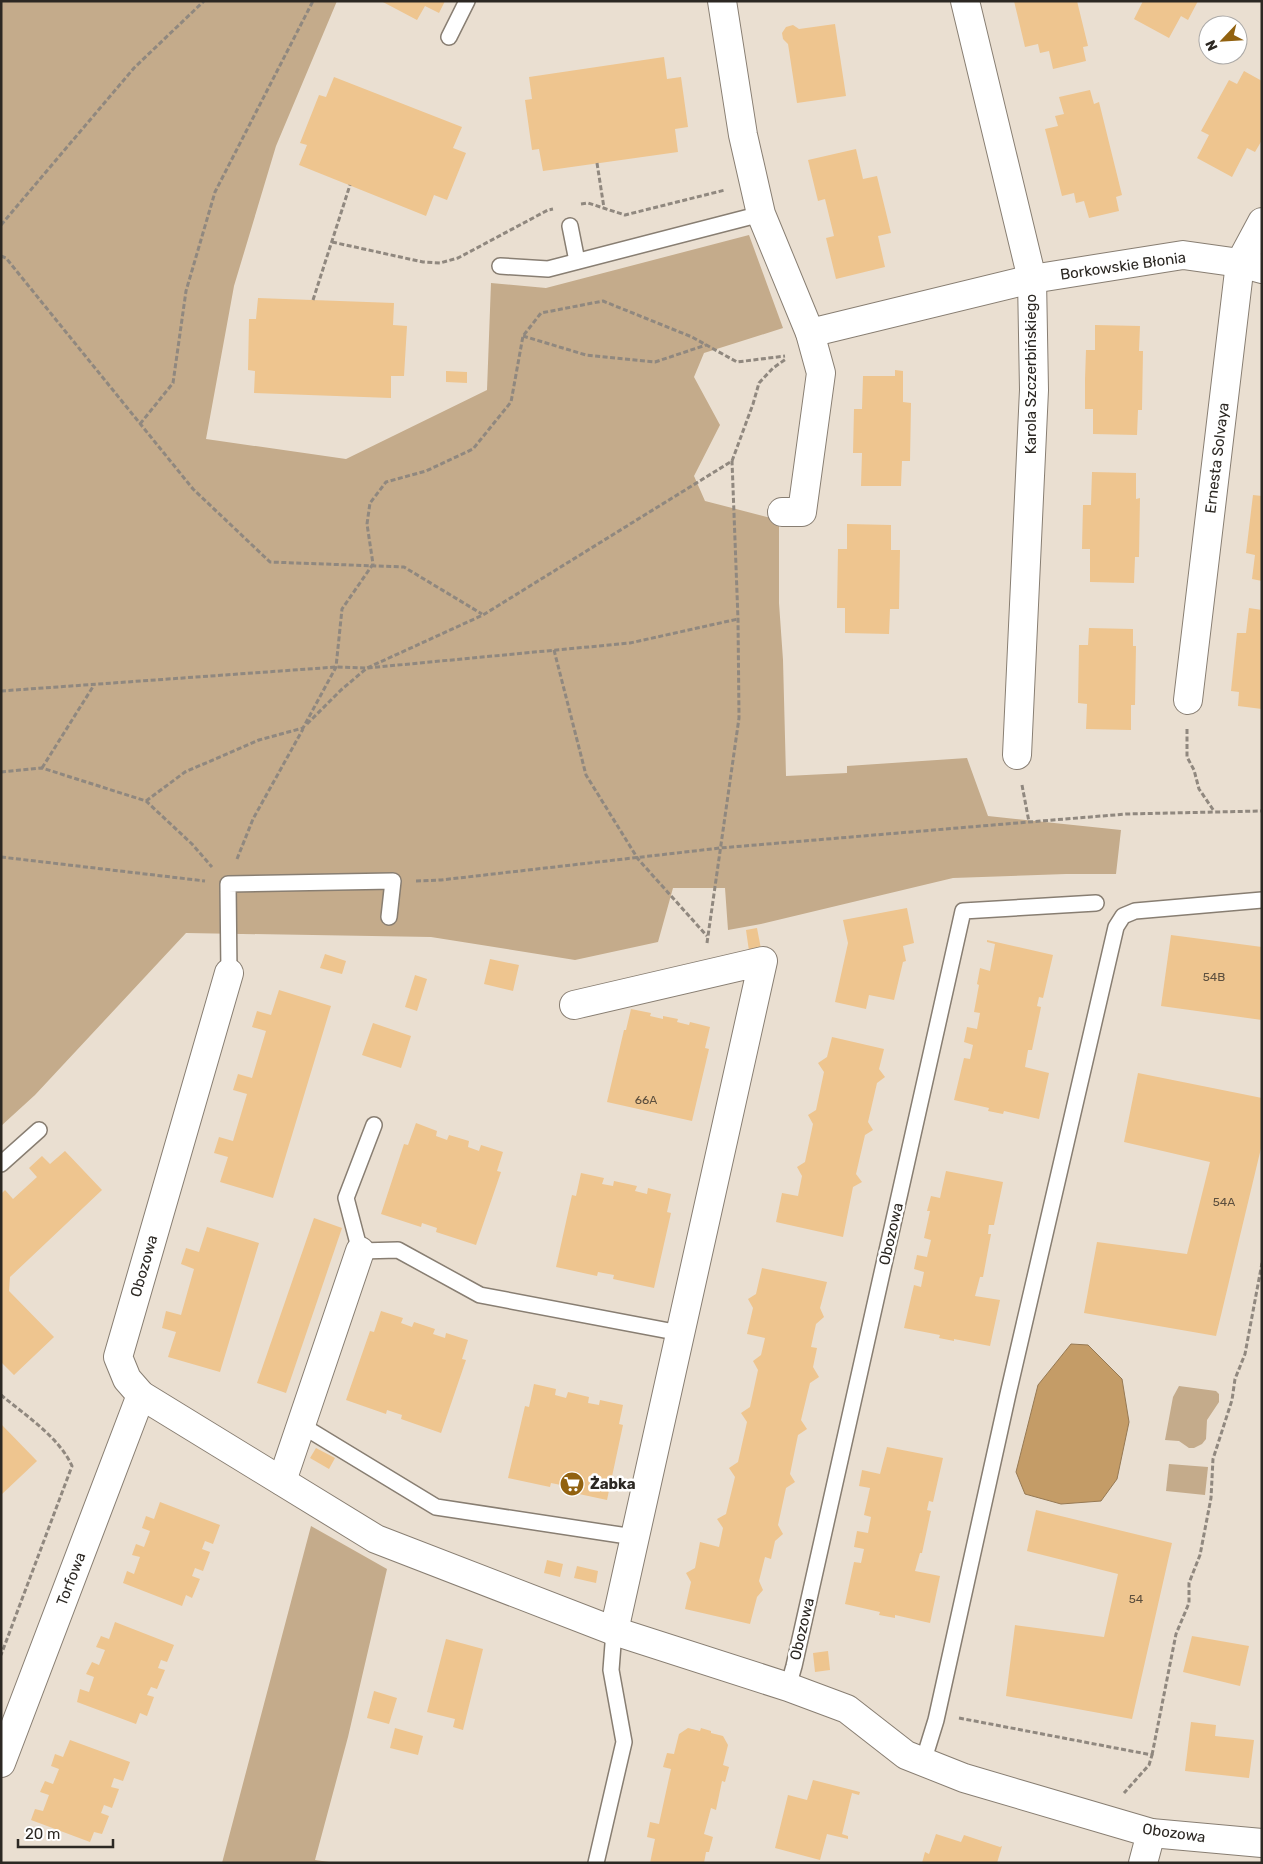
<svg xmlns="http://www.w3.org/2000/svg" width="1263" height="1864" font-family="Rubik,sans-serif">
<rect width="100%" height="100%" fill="#eadfd1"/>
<!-- green -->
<g fill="#c4ab8b">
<polygon points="1,1 337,1 276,146 234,286 206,439 346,459 487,390 491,283 546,288 749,235 783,328 704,353 694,377 720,425 694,476 705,501 779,520 779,603 783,660 786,776 847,773 847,766 967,758 988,816 1121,830 1116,874 1066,874 953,878 761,924 728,930 725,888 673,888 658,942 575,960 431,937 186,933 35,1095 1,1126"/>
<polygon points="1179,1386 1216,1391 1219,1394 1219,1402 1207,1420 1206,1439 1202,1444 1194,1448 1189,1448 1179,1441 1165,1440 1173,1397"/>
<polygon points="1169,1464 1208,1467 1205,1495 1166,1491"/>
<polygon points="311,1526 387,1569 348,1737 315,1860 336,1863 222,1863"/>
</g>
<!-- water -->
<polygon fill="#c49c67" stroke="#967953" points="1071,1344 1088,1345 1122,1379 1129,1422 1117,1479 1101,1501 1061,1504 1025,1494 1016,1472 1038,1385"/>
<!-- building -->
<g fill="#eec58f">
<polygon points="381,1 445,1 439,13 425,6 417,20"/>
<polygon points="1014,1 1077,1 1088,46 1083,47 1086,61 1053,69 1049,51 1040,53 1038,44 1025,47"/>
<polygon points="1143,1 1198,1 1188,20 1181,16 1169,38 1134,19"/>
<polygon points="835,24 846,96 797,103 788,44 783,39 782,33 786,27 793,25 799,29"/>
<polygon points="664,57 667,79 681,77 688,127 675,129 678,152 543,171 539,149 532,150 525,100 532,99 529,77"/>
<polygon points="1244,71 1262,81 1262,140 1255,152 1247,148 1232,177 1197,158 1209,135 1201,131 1229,80 1237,84"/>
<polygon points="334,77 462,127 453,148 466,153 447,200 434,195 426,216 299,165 307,145 300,143 319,95 326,97"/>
<polygon points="1090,90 1094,104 1099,102 1122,195 1116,197 1119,211 1089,218 1084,201 1076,203 1074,193 1062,196 1045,129 1058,126 1055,116 1064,114 1059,97"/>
<polygon points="856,149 863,179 877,176 891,233 878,236 885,267 836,279 826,238 834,236 825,199 818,201 808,160"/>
<polygon points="258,298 394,303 393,325 407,326 404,376 391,376 391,398 254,393 255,371 248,370 249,319 256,319"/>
<polygon points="1095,325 1140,326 1139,351 1143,351 1142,410 1138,410 1137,435 1093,434 1093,409 1085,409 1085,379 1086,350 1095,350"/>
<polygon points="895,370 903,371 903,402 911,403 910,461 902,461 901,486 861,486 862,453 853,453 854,409 862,409 863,376 895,376"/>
<polygon points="446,371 467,372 467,383 446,382"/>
<polygon points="1092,472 1136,473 1136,499 1140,498 1139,557 1135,557 1134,583 1090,582 1090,549 1082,549 1083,505 1091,505"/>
<polygon points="1253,495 1262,496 1262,581 1252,579 1255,555 1246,553"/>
<polygon points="847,524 891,525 891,550 900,550 899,609 890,609 889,634 845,633 845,608 837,608 838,549 847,549"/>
<polygon points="1249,608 1262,610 1262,709 1238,706 1239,692 1231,691 1237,633 1246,633"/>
<polygon points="1089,628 1133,629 1133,646 1136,646 1135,705 1131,705 1131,730 1086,729 1087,704 1078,703 1079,645 1088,645"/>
<polygon points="907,908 914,943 903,946 906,961 903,962 894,1000 869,995 866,1009 835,1002 848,943 843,920"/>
<polygon points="757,928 761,949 749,951 746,930"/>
<polygon points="1171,935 1262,947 1262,1020 1161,1006"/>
<polygon points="987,940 1053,955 1043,998 1039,997 1037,1006 1041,1007 1032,1050 1028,1050 1025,1067 1049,1073 1039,1119 1004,1111 1003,1114 988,1111 989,1108 954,1100 964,1058 970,1059 973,1045 964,1042 967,1027 977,1029 980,1013 974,1012 979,985 977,984 980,968 990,971 995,944 987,942"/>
<polygon points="325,954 346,961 342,974 320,968"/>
<polygon points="490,959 519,965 513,991 484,984"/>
<polygon points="415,975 427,979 417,1011 405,1007"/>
<polygon points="279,990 331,1006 273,1198 220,1182 228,1157 214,1153 219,1137 233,1141 247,1094 233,1090 238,1074 252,1078 266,1031 252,1027 257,1011 271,1015"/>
<polygon points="631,1009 651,1013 650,1016 663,1019 663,1016 678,1019 677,1022 689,1025 690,1022 710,1027 705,1048 709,1049 692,1121 607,1102 624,1030 626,1030"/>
<polygon points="373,1023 411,1036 401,1068 362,1055"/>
<polygon points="832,1037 884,1049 879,1069 885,1077 877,1083 868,1122 873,1130 865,1135 856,1174 862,1182 853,1187 843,1237 776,1222 782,1193 798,1196 802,1176 797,1167 805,1162 813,1124 808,1115 816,1110 824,1072 818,1063 827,1057"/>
<polygon points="1138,1073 1262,1098 1262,1144 1216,1336 1084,1313 1097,1242 1187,1254 1210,1162 1124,1142"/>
<polygon points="416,1123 437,1131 436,1136 447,1140 449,1135 469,1141 468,1147 479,1151 481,1145 503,1152 497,1171 501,1172 476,1245 436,1232 437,1228 422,1223 421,1227 381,1214 404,1144 408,1145"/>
<polygon points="65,1151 102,1190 10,1277 9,1291 54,1337 14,1375 1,1362 1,1194 5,1190 13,1199 37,1177 29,1168 42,1156 50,1164"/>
<polygon points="946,1171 1003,1182 994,1225 989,1225 988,1234 991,1234 983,1277 980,1277 975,1296 1000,1300 990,1346 954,1339 954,1341 939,1338 940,1335 904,1328 914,1285 921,1287 924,1272 914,1269 917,1255 927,1257 931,1240 924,1238 930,1211 927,1211 931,1196 940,1198"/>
<polygon points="581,1173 604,1178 602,1184 613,1186 614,1181 637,1186 635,1191 647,1194 648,1188 671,1194 667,1212 671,1213 654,1288 613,1279 614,1275 598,1272 597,1276 556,1267 572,1195 576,1196"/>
<polygon points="314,1218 342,1228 286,1393 257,1383"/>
<polygon points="207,1227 259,1243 220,1372 168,1357 176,1332 162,1328 166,1311 181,1315 194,1269 181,1264 186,1248 199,1252"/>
<polygon points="762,1268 827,1282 820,1308 824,1317 816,1324 811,1347 817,1348 813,1367 819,1377 810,1383 801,1420 807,1429 798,1435 790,1474 795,1482 786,1488 778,1525 783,1534 775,1541 771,1559 765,1557 759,1581 763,1590 757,1597 750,1624 685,1609 691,1582 686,1573 695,1568 700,1542 719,1547 723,1528 717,1519 726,1514 735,1477 729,1468 738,1462 747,1422 741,1413 750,1407 758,1370 753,1361 761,1355 765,1338 747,1334 753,1308 748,1299 756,1294"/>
<polygon points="381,1311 403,1318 401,1323 412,1327 414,1322 435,1329 433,1334 445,1338 446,1333 468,1340 462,1359 466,1360 441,1433 401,1419 402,1415 387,1410 386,1414 346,1400 370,1331 374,1332"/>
<polygon points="534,1384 556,1389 555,1395 566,1398 568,1392 589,1397 588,1403 599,1405 600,1400 623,1405 619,1424 623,1425 607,1500 565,1491 566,1486 551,1483 550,1487 508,1478 525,1406 529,1407"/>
<polygon points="1,1424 37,1461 1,1495"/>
<polygon points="887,1447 943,1458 933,1502 929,1501 927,1510 931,1511 922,1553 920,1553 915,1571 940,1576 930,1623 895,1615 895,1618 879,1615 880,1612 845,1604 854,1562 861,1563 864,1549 854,1547 857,1531 868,1533 871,1517 864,1515 870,1488 859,1486 862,1470 880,1474"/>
<polygon points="316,1448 335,1458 329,1469 310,1458"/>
<polygon points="160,1502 220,1525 213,1544 205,1541 202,1549 210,1552 203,1571 195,1568 192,1576 200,1579 192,1598 186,1595 182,1606 123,1583 127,1571 134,1574 140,1557 132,1555 136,1544 144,1547 150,1531 142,1528 146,1516 154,1519"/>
<polygon points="1036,1510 1172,1543 1132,1719 1006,1696 1015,1625 1104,1637 1118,1574 1027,1551"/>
<polygon points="547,1560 563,1564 560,1577 544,1573"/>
<polygon points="577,1566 598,1571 596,1583 574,1578"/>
<polygon points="115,1622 174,1645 167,1662 161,1660 158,1668 165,1670 157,1689 151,1687 147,1695 154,1697 147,1716 140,1713 136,1724 77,1702 80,1689 89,1692 94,1677 86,1674 92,1662 99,1665 105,1650 96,1647 101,1636 109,1639"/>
<polygon points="1192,1636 1249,1646 1240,1686 1183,1672"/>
<polygon points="446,1639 483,1649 463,1730 453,1727 455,1719 427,1712"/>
<polygon points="828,1651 830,1670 815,1672 813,1653"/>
<polygon points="374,1691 397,1698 389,1724 367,1718"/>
<polygon points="1191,1722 1216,1725 1215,1736 1254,1740 1249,1778 1185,1771"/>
<polygon points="395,1728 423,1736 418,1755 390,1748"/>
<polygon points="688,1728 700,1731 701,1728 711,1731 711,1733 723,1736 728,1745 723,1765 729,1767 725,1782 722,1781 716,1810 711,1808 704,1834 713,1837 709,1852 706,1852 704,1863 650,1863 655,1839 647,1837 650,1822 659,1824 671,1769 663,1767 667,1753 674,1754 679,1734"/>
<polygon points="70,1740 130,1762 123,1781 114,1778 111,1787 119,1789 112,1808 104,1805 101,1813 109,1816 102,1834 94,1832 90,1842 31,1820 35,1809 43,1811 49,1795 40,1792 45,1781 53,1784 59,1769 51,1766 55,1754 63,1757"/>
<polygon points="813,1780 860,1792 859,1795 852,1793 842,1834 848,1836 848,1839 827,1834 820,1860 775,1848 788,1795 807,1800"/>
<polygon points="936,1834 961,1842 964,1835 1000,1847 1002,1846 997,1863 922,1863 925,1852 929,1854"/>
</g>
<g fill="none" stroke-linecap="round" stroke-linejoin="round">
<defs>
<g id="lane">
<polyline points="449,37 467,1"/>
<polyline points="570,226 577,261"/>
<polyline points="500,266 548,269 761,214"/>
<polyline points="229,973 228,884 393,881 389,917"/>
<polyline points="374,1125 346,1198 360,1251 398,1250 480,1295 680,1333"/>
<polyline points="1,1164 39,1130"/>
<polyline points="301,1425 436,1507 634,1537"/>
<polyline points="788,1687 794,1666 963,911 1096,903"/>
<polyline points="923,1762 936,1720 1008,1394 1116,927 1123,916 1135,911 1262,900"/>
<polyline points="596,1863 624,1742 611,1670 614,1631"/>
</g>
<g id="street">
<polyline points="722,1 743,135 761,214 810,333 821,373 802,512 782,512"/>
<polyline points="965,1 1032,279 1034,390 1017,755"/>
<polyline points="810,333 1032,279 1183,255 1240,263 1262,269"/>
<polyline points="1188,700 1240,263 1262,222"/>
<polyline points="229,973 118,1357 127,1379 141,1395 376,1539 614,1631 788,1687 847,1709 906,1755 964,1778 1151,1833 1262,1843"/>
<polyline points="574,1005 763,961 614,1631"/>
<polyline points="282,1481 360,1251"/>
<polyline points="1,1763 141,1395"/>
<polyline points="1143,1863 1151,1833"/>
</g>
</defs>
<!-- lane casing -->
<use href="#lane" stroke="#887e72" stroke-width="18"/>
<!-- street casing -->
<use href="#street" stroke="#887e72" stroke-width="30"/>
<!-- path -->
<g stroke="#90887f" stroke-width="3" stroke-dasharray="5 2.5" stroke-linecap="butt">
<polyline points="597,163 604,208"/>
<polyline points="581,204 588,203 625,215 725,190"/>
<polyline points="1,225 134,68 204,1"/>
<polyline points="332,242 423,262 440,263 458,258 548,210 553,209"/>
<polyline points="1,256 6,258 193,489 270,562 404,567 482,614"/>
<polyline points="313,300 350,185"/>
<polyline points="523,336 586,355 655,362 706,345"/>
<polyline points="140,424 173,383 186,291 215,192 313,1"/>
<polyline points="554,650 586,775 638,859 707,936"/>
<polyline points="1,691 336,667 367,668 630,643 738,619"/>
<polyline points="307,724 341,690 367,668 483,615 732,461 753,404 759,383 773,368 786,359"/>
<polyline points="1187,729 1187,757 1194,770 1199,789 1214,811"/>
<polyline points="42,768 94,685"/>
<polyline points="1,772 42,768 146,801 192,844 212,867"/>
<polyline points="1022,785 1029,822"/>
<polyline points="146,801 185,772 259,740 303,728 336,667 342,609 373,564 367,524 370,503 386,482 426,471 473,449 511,402 523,336 541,313 603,301 692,337 737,362 785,356"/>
<polyline points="1,857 205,881"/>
<polyline points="237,859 253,819 303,729"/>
<polyline points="416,881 441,880 720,848 1029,822 1126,814 1262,811"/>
<polyline points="707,943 739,718 738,619 732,461"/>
<path d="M1,1395c24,20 58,42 71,71l-71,189"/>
<polyline points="959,1718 1152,1755 1149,1765 1124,1793"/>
<polyline points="1152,1755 1176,1634 1189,1603 1189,1583 1200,1555 1211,1498 1213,1459 1232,1400 1235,1379 1245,1354 1262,1263"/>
</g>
<!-- lane -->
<use href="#lane" stroke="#fff" stroke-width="15"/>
<!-- street -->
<use href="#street" stroke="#fff" stroke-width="28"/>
</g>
<!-- icons -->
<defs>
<symbol id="supermarket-disc" viewBox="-11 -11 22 22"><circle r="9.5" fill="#926210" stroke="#fff"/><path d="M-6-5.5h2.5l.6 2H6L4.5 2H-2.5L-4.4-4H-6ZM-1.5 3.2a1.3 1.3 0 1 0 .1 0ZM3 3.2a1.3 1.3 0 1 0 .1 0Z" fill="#fff"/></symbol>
</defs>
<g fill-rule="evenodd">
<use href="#supermarket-disc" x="558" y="1470" width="28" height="28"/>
</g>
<g text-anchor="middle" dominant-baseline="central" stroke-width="5" stroke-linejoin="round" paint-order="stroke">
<!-- number labels -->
<g font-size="12" fill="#5c4f3e">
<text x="1214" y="977">54B</text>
<text x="646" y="1100">66A</text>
<text x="1224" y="1202">54A</text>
<text x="1136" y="1599">54</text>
</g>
<!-- street labels -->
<g font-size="15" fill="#2c2823" stroke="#fff">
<text transform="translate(1123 266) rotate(-8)">Borkowskie Błonia</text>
<text transform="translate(1031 374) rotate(-90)">Karola Szczerbińskiego</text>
<text transform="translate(1217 458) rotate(-83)">Ernesta Solvaya</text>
<text transform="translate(891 1234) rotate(-77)">Obozowa</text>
<text transform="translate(144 1266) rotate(-74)">Obozowa</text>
<text transform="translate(71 1579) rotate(-69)">Torfowa</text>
<text transform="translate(802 1629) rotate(-77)">Obozowa</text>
<text transform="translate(1174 1833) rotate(8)">Obozowa</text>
</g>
<!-- poi labels -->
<g font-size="15" font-weight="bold" fill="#2c2823" stroke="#fff" text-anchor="start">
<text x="590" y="1484">Żabka</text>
</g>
</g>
<!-- border -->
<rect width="1263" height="1864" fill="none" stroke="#2c2823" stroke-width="5"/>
<!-- north arrow -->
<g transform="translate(1223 40) rotate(245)"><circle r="24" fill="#ffffff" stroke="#aba9a7"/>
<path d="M0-4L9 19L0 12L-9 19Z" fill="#926210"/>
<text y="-8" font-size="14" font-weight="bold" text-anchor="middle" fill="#2c2823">N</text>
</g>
<!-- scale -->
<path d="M18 1839v8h95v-8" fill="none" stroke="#2c2823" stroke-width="2.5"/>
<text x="25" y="1839" font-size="15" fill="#2c2823" stroke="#ffffff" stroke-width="4" paint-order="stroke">20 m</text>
</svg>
